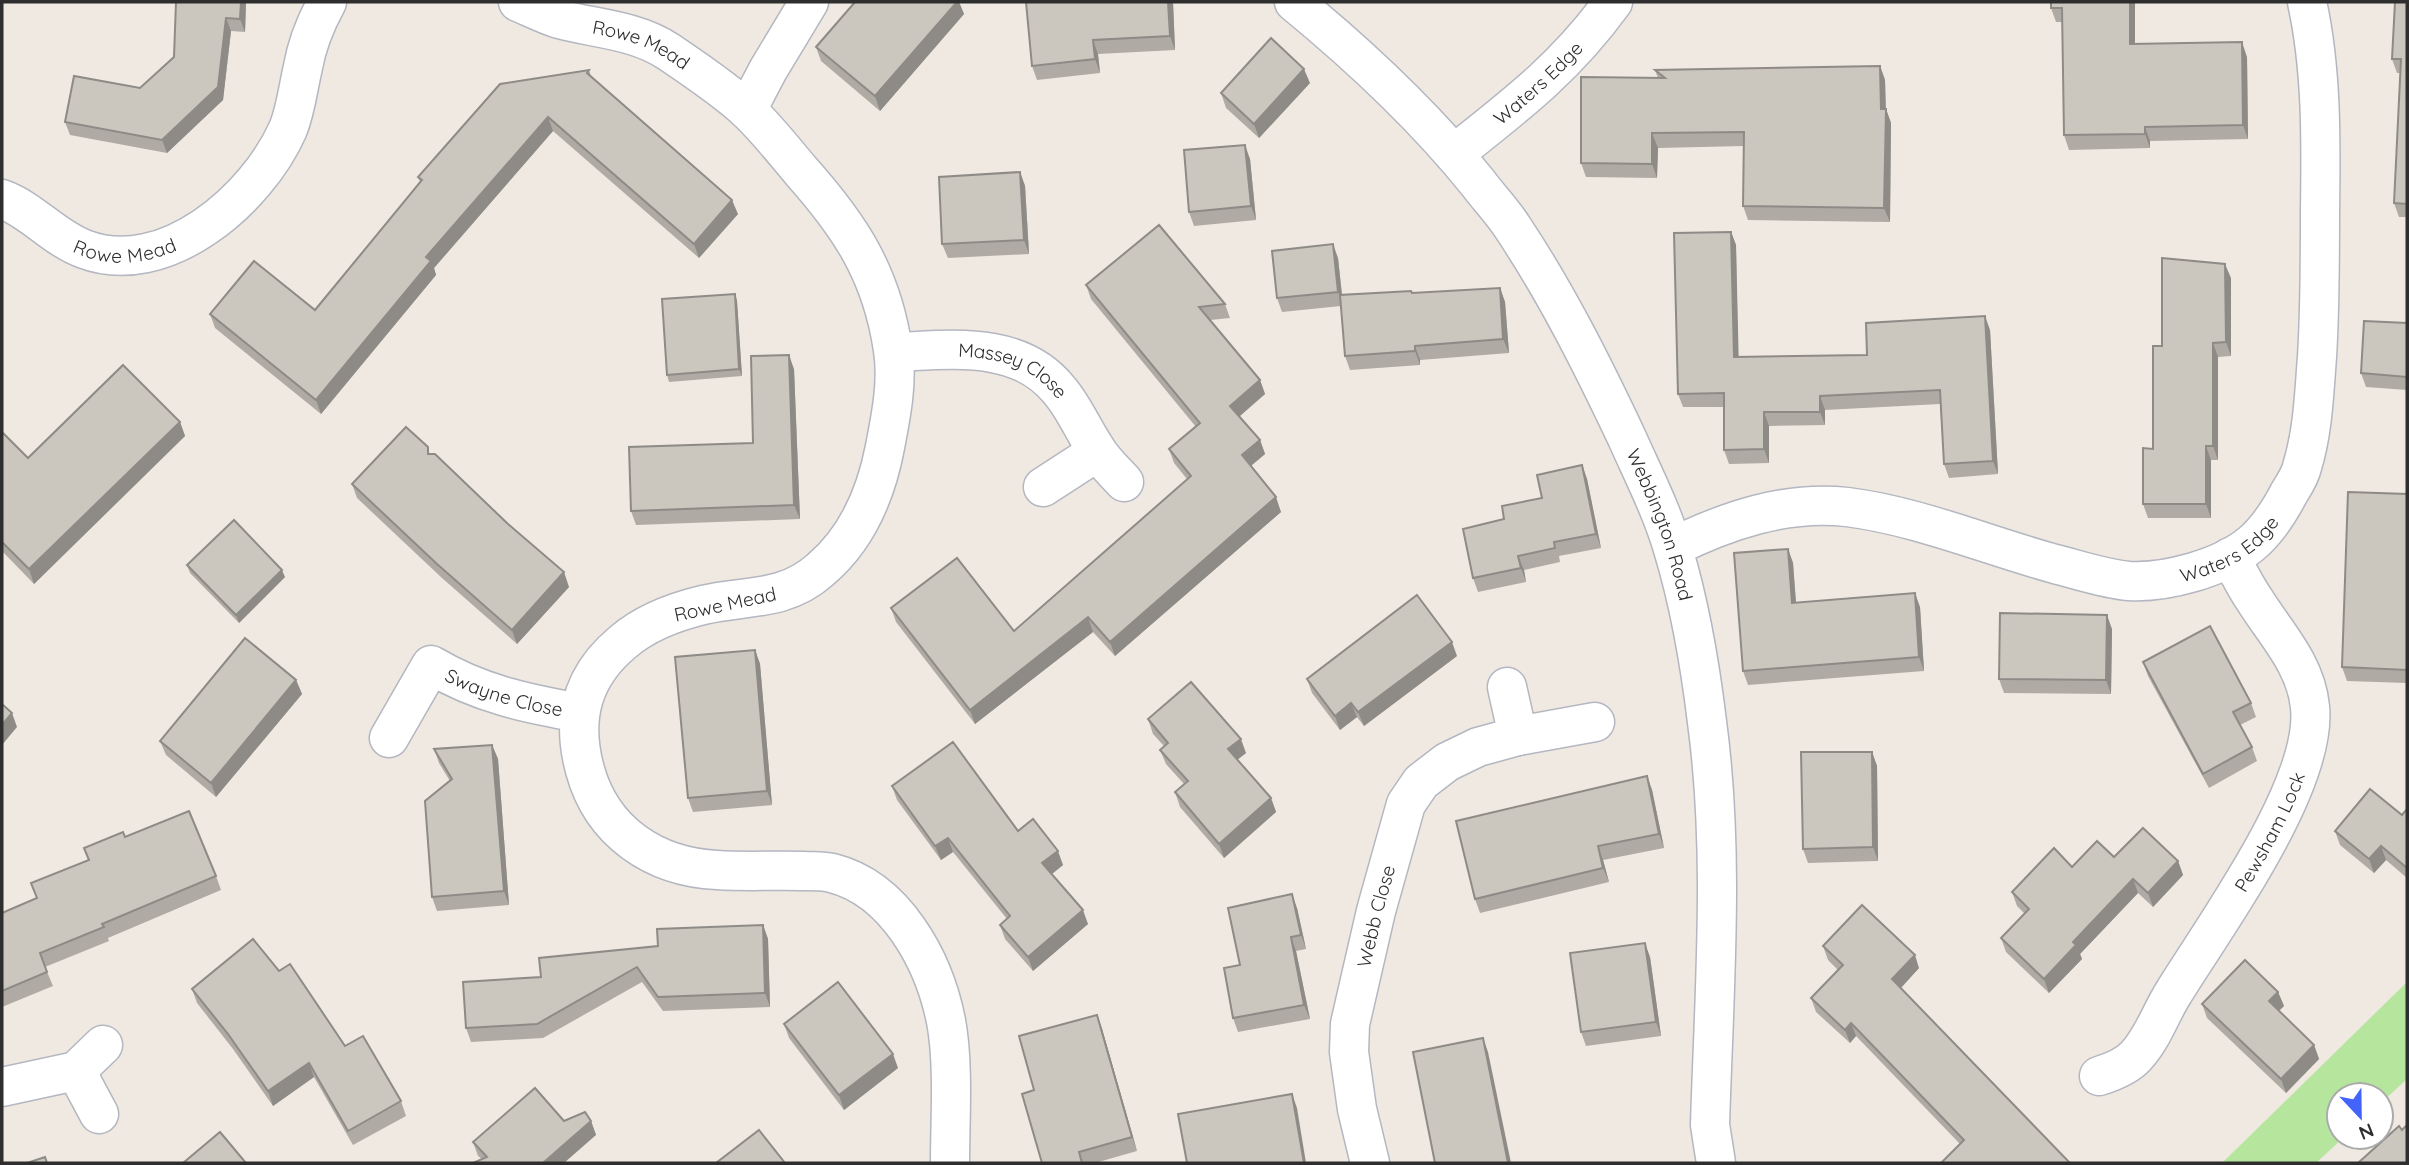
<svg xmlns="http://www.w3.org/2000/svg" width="2409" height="1165" font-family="Quicksand,sans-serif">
<rect width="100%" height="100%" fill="#efe9e1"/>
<!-- green -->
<polygon fill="#b6e59e" points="2407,982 2407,1079 2381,1103 2381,1095 2339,1095 2339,1137 2344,1137 2316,1163 2222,1163"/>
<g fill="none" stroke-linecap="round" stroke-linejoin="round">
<defs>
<g id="minor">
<path id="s1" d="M518,2c14,6 28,13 41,17 38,10 77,11 110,33 25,17 58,39 79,59 19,18 36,40 53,60 49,55 81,103 92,179 5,31 -2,66 -8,97 -9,47 -27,91 -65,123 -36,32 -75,25 -117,35 -29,7 -58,18 -80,37 -41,34 -52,77 -38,128 17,62 69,97 132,100 29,2 59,0 89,1 8,0 18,0 26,2 64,16 102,88 114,148 8,42 4,99 4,142"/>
<path id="s2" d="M1294,2c67,55 130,114 184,181 11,15 25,29 35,45 44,66 80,138 114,210 16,36 35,73 46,111 17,56 27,115 34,173 18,133 7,269 3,403l6,38"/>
<polyline points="747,110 768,70 809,2"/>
<path id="s3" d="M1454,154c62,-49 112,-87 159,-152"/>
<path id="s4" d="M2,199c30,11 52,39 82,50 81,31 173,-50 204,-120 8,-20 10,-41 15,-62 4,-23 13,-45 24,-65"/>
<path id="s5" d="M894,352c57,-2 125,-12 165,38 15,17 24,40 37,59 7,12 18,22 28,33"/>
<polyline points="1043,487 1097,452"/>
<path id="s6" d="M1673,547c53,-26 113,-47 174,-40 71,9 139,38 208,57 24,6 50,15 74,17 37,2 93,-13 122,-37 16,-13 28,-32 38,-51 5,-8 11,-17 13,-26 11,-36 12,-72 15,-110 3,-48 3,-97 3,-146 1,-69 2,-141 -13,-209"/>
<polyline points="1507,687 1518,736"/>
<path id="s7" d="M389,738l42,-73c49,29 94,38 149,48"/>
<polyline points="76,1071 99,1114"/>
<path id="s8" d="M2099,1076c13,-4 28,-10 37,-20 17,-18 25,-44 38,-64 42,-68 144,-207 136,-285 -4,-43 -35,-74 -56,-108 -9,-13 -16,-28 -24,-42"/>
<polyline points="2,1087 76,1071 103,1045"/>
<path id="s9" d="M1370,1163l-13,-54 -8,-57 1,-28 26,-113 30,-107 15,-22 26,-20 31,-15 40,-11 77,-14"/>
</g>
</defs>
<!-- minor casing -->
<use href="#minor" stroke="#b4b7c1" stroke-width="41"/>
<!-- minor -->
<use href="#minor" stroke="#fff" stroke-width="38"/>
</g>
<!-- wall -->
<g fill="#afaba4">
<polygon points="176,2 246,2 245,32 231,31 223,100 167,153 70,135 65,122 140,88 174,57"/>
<polygon points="855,2 959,2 964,14 880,111 821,61 816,47"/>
<polygon points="1026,2 1173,2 1175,50 1098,54 1100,73 1037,80 1032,66"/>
<polygon points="1738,2 1893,2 1893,3"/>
<polygon points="2047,2 2135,2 2135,44 2247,57 2248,139 2150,141 2150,148 2069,150 2064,135 2062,22 2056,22 2051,8 2051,3 2048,3"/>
<polygon points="2407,2 2407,217 2399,217 2394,203 2400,73 2397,73 2392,59"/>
<polygon points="1880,66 1885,80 1886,109 1891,123 1890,222 1748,220 1743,206 1744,146 1658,148 1657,178 1586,177 1581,163 1658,78 1655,70"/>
<polygon points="589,70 591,76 738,214 699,258 553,131 434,268 436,275 321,414 215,328 210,314 315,310 420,182 418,177"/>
<polygon points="1310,83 1259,138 1226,108 1221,93"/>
<polygon points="1250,159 1256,220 1194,226 1189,212"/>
<polygon points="1020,172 1025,186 1029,254 948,258 942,244"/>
<polygon points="1731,232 1736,245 1738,357 1867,355 1990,330 1998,474 1949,478 1944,464 1940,404 1825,410 1825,425 1769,426 1769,463 1729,464 1724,450 1724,407 1683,407 1678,394"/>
<polygon points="1338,258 1342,294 1412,293 1500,288 1505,302 1509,353 1420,360 1420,365 1350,370 1345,356 1341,306 1282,312 1277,298"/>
<polygon points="2231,278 2231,356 2218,357 2218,460 2211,460 2211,518 2148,518 2143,504 2153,449 2162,346"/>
<polygon points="1086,285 1225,304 1230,318 1210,320 1260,380 1265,394 1239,417 1260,440 1265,454 1251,466 1281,512 1115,656 1093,632 975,724 896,622 891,608 1014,631 1187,479 1174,463 1169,449 1196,427 1091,299"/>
<polygon points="735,294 737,301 742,376 669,382 667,375"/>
<polygon points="2407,323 2407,390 2366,387 2361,373"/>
<polygon points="794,369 800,519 636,525 631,511 753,443"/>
<polygon points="180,422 185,436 34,584 2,551 2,432 28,458"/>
<polygon points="430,454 508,524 569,587 517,644 442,578 357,498 352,484"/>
<polygon points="1582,465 1587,479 1601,548 1559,556 1560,562 1524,570 1526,582 1478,592 1473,578 1504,519 1542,498"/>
<polygon points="2407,494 2407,683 2347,681 2342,667"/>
<polygon points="1788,549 1793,563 1796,603 1920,607 1924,671 1748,685 1743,671"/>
<polygon points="187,565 285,577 239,623 190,573"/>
<polygon points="2112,629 2111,694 2004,693 1999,679"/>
<polygon points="755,650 760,664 772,805 693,812 688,798"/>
<polygon points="1457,656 1364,726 1357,717 1340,730 1312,693 1307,679"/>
<polygon points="2143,662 2251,703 2256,717 2240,725 2252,747 2257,761 2209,788 2148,676"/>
<polygon points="296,680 302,694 216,797 166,755 160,741"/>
<polygon points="1148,719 1246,753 1237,760 1271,798 1276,812 1224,858 1180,807 1175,792 1184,784 1166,764 1160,750 1164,746 1153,734"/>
<polygon points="492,745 498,759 509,905 437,911 432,897 450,781 439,763 434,749"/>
<polygon points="1872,752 1877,766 1878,861 1808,863 1803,849"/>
<polygon points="1647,776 1652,790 1664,848 1603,860 1609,882 1480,913 1475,899"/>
<polygon points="892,786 1018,831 1063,865 1052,874 1088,924 1033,971 1005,939 1000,925 1007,919 953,852 941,860 897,800"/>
<polygon points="2407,809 2407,878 2386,860 2374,873 2340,845 2335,831 2402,815"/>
<polygon points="125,837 216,876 221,890 108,938 109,941 45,967 53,986 2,1007 2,913 37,898 88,860"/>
<polygon points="2114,857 2178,861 2183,875 2153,907 2138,893 2080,954 2082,959 2049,993 2006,952 2001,938 2025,914 2017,906 2012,892 2072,867"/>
<polygon points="1297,908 1306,949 1296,951 1310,1019 1238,1032 1233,1018 1240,965"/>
<polygon points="763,925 768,939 770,1007 663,1011 642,982 543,1038 471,1042 466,1028 541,977 658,946"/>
<polygon points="1823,946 1919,968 1901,988 2070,1163 1960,1144 1856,1036 1850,1043 1816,1012 1811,998 1838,970 1828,960"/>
<polygon points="1650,957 1661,1036 1586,1046 1581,1032"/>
<polygon points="279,971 345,1046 401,1101 406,1116 353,1145 314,1077 273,1106 233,1049 197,1003 192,989"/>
<polygon points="2278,992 2284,1006 2279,1011 2314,1045 2319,1059 2286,1093 2207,1018 2202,1004"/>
<polygon points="1097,1015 1102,1029 1137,1151 1095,1163 1042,1163 1034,1090"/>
<polygon points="784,1024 898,1068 844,1110 789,1038"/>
<polygon points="564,1121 591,1121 596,1135 482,1159 478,1156 473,1142"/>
</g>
<!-- shaded-wall -->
<g fill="#8e8b86">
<polygon points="241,2 246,2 245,32 240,19"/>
<polygon points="957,2 959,2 964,14 880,111 875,96"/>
<polygon points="1168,2 1173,2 1175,50 1170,36"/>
<polygon points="2130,2 2135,2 2135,58 2130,44"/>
<polygon points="226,18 231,31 223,100 167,153 162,140"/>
<polygon points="1093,40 1098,54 1100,73 1095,59"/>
<polygon points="2242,42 2247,57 2248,139 2243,125"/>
<polygon points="1880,66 1885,80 1886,123 1881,109"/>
<polygon points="1304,69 1310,83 1259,138 1254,124"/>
<polygon points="1886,109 1891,123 1890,222 1884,208"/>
<polygon points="548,117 553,131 434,268 436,275 321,414 316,400 426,257"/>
<polygon points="2145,127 2150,141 2150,148 2145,134"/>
<polygon points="1652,133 1658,148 1657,178 1652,164"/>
<polygon points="1245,145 1250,159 1256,220 1251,206"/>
<polygon points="1020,172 1025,186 1029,254 1024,240"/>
<polygon points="732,200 738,214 699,258 694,244"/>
<polygon points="1731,232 1736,245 1739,371 1734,357"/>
<polygon points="1333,244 1338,258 1343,306 1338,292"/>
<polygon points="2225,264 2231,278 2231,356 2226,342"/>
<polygon points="1500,288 1505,302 1509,353 1503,339"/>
<polygon points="735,294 737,301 742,376 739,369"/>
<polygon points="1985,316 1990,330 1998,474 1993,461"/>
<polygon points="2213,343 2218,357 2218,460 2213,446"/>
<polygon points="1415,346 1420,360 1420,365 1415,351"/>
<polygon points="789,355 794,369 800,519 794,505"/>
<polygon points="1260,380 1265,394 1235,420 1230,406"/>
<polygon points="1820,396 1825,410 1825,425 1820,412"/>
<polygon points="1764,412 1769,426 1769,463 1764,449"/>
<polygon points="180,422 185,436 34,584 29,569"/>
<polygon points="1260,440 1265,454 1247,469 1242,455"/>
<polygon points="2206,446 2211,460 2211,518 2206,504"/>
<polygon points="1582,465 1587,479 1601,548 1596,534"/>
<polygon points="1276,497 1281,512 1115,656 1110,642"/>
<polygon points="1788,549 1793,563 1797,617 1792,603"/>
<polygon points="1518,556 1524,570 1526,582 1521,568"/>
<polygon points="282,570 285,577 239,623 236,615"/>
<polygon points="564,572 569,587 517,644 512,630"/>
<polygon points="1915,593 1920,607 1924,671 1919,657"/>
<polygon points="2107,615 2112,629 2111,694 2106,680"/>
<polygon points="1088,617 1093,632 975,724 970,710"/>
<polygon points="1452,642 1457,656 1364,726 1358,712"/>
<polygon points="755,650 760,664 772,805 767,791"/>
<polygon points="296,680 302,694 216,797 211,783"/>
<polygon points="1351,703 1357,717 1340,730 1335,716"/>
<polygon points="12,713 17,727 2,745 2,725"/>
<polygon points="1241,739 1246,753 1233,763 1228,749"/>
<polygon points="492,745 498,759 509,905 504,891"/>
<polygon points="1872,752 1877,766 1878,861 1873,847"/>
<polygon points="1647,776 1652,790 1664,848 1659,834"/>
<polygon points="1271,798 1276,812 1224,858 1219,844"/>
<polygon points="948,838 953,852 941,860 935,846"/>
<polygon points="1598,846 1603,860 1609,882 1603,868"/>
<polygon points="2381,846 2386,860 2374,873 2369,859"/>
<polygon points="1058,851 1063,865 1048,877 1042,863"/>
<polygon points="2178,861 2183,875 2153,907 2148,893"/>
<polygon points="2133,879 2138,893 2080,954 2082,959 2049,993 2044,979 2073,942"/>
<polygon points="1292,894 1297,908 1306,949 1301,935"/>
<polygon points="1083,910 1088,924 1033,971 1028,957"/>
<polygon points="763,925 768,939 770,1007 765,993"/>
<polygon points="1291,937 1296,951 1310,1019 1304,1005"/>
<polygon points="1645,943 1650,957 1661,1036 1656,1022"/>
<polygon points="1915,955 1919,968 1897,992 1892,979"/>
<polygon points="2278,992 2284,1006 2274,1015 2269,1001"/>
<polygon points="1097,1015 1102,1029 1137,1151 1132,1137"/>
<polygon points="1851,1023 1856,1036 1850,1043 1845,1030"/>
<polygon points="1483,1038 1488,1052 1511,1163 1508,1163"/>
<polygon points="2314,1045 2319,1059 2286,1093 2281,1079"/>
<polygon points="893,1054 898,1068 844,1110 839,1095"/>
<polygon points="309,1063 314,1077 273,1106 268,1091"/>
<polygon points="1292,1094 1297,1108 1306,1163 1304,1163"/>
<polygon points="591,1121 596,1135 564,1163 543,1163"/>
</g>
<!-- building -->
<g fill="#cbc7bf" stroke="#8e8b86" stroke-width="2">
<polygon points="176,2 241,2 240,19 226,18 218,87 162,140 65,122 74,76 140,88 174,57"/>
<polygon points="855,2 957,2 875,96 816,47"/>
<polygon points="1026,2 1168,2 1170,36 1093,40 1095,59 1032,66"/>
<polygon points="2051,2 2130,2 2130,44 2242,42 2243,125 2145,127 2145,134 2064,135 2062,8 2051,8"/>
<polygon points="2395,2 2407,2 2407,204 2394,203 2401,59 2392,59"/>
<polygon points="1271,38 1304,69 1254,124 1221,93"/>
<polygon points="1880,66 1881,109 1886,109 1884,208 1743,206 1744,132 1652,133 1652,164 1581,163 1581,77 1665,78 1655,70"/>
<polygon points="589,70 587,73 732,200 694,244 548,117 426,257 431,261 316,400 210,314 254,261 315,310 422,180 418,177 500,84"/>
<polygon points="1245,145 1251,206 1189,212 1184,150"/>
<polygon points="1020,172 1024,240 942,244 939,177"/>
<polygon points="1159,225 1225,304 1199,307 1260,380 1230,406 1260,440 1242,455 1276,497 1110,642 1088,617 970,710 891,608 957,558 1014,631 1191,476 1169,449 1200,423 1086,285"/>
<polygon points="1731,232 1734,357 1867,355 1866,323 1985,316 1993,461 1944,464 1940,390 1820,396 1820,412 1764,412 1764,449 1724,450 1724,393 1678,394 1674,233"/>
<polygon points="1333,244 1338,292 1277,298 1272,251"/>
<polygon points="2162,258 2225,264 2226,342 2213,343 2213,446 2206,446 2206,504 2143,504 2143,448 2153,449 2153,346 2162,346"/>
<polygon points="1500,288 1503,339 1415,346 1415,351 1345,356 1340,295 1411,291 1412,293"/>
<polygon points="735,294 739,369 667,375 662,299"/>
<polygon points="2364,321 2407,323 2407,377 2361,373"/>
<polygon points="789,355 794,505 631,511 629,447 753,443 751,356"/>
<polygon points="123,365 180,422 29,569 2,542 2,432 28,458"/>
<polygon points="406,427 428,447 428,454 435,454 508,524 564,572 512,630 437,564 352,484"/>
<polygon points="1582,465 1596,534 1554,542 1555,548 1518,556 1521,568 1473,578 1463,529 1504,519 1502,506 1542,498 1537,475"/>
<polygon points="2348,492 2407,494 2407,670 2342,667"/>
<polygon points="234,520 282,570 236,615 187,565"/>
<polygon points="1788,549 1792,603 1915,593 1919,657 1743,671 1734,553"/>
<polygon points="1417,595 1452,642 1358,712 1351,703 1335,716 1307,679"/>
<polygon points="2000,613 2107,615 2106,680 1999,679"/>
<polygon points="2210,626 2251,703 2233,712 2252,747 2203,774 2143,662"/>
<polygon points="245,638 296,680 211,783 160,741"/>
<polygon points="755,650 767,791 688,798 675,657"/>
<polygon points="1191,682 1241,739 1228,749 1271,798 1219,844 1175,792 1188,781 1160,750 1168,743 1148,719"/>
<polygon points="2,704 12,713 2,725"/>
<polygon points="953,742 1018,831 1033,819 1058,851 1042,863 1083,910 1028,957 1000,925 1010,916 948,838 935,846 892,786"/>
<polygon points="492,745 504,891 432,897 425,801 452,779 434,749"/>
<polygon points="1801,752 1872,752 1873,847 1803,849"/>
<polygon points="1647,776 1659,834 1598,846 1603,868 1475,899 1456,821"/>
<polygon points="2370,789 2402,815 2407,809 2407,868 2381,846 2369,859 2335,831"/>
<polygon points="189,811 216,876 102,924 104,927 40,953 47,972 2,991 2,913 37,898 31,883 89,860 84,848 123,832 125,837"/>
<polygon points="2143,828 2178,861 2148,893 2133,879 2073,942 2076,945 2044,979 2001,938 2029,909 2012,892 2054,848 2072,867 2097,841 2114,857"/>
<polygon points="1292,894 1301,935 1291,937 1304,1005 1233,1018 1224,968 1240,965 1228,908"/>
<polygon points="1862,905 1915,955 1892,979 2070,1163 1941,1163 1964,1140 1851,1023 1845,1030 1811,998 1843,965 1823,946"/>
<polygon points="763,925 765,993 658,997 637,967 537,1024 466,1028 463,982 541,977 539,958 658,946 657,929"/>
<polygon points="253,939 279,971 290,964 345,1046 363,1036 401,1101 348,1131 309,1063 268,1091 228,1034 192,989"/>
<polygon points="1645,943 1656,1022 1581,1032 1570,953"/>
<polygon points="2245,960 2278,992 2269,1001 2314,1045 2281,1079 2202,1004"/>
<polygon points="838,982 893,1054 839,1095 784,1024"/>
<polygon points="1097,1015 1132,1137 1079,1152 1082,1163 1042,1163 1022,1094 1034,1090 1019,1036"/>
<polygon points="1483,1038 1508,1163 1435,1163 1413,1052"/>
<polygon points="535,1088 564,1121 585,1112 591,1121 543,1163 473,1163 487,1157 473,1142"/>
<polygon points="1292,1094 1304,1163 1187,1163 1178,1114"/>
<polygon points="2407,1125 2407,1163 2358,1163 2399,1126 2402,1130"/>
<polygon points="759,1130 785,1163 716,1163"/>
<polygon points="220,1132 246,1163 183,1163"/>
<polygon points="45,1157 47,1163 27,1163"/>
</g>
<g text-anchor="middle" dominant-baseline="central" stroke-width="5" stroke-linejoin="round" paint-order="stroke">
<!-- street labels -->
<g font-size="19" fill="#2e2e2e" stroke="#fff">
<text stroke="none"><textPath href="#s1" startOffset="131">Rowe Mead</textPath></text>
<text stroke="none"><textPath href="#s3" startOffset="110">Waters Edge</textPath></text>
<text stroke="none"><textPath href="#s4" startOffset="138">Rowe Mead</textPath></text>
<text stroke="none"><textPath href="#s5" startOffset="124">Massey Close</textPath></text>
<text stroke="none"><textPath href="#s2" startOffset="648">Webbington Road</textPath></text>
<text stroke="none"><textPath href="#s6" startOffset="581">Waters Edge</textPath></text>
<text transform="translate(725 604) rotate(-12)">Rowe Mead</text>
<text stroke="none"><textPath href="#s7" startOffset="163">Swayne Close</textPath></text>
<text stroke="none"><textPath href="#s8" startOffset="304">Pewsham Lock</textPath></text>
<text stroke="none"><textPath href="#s9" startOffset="252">Webb Close</textPath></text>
</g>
</g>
<!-- border -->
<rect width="2409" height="1165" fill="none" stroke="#2e2e2e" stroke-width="7"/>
<!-- north arrow -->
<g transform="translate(2360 1116) rotate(158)"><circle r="33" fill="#ffffff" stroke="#ababab" stroke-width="2"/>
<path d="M0-5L12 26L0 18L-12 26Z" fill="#4264fb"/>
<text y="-10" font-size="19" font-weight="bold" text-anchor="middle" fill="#2e2e2e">N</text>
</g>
</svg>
